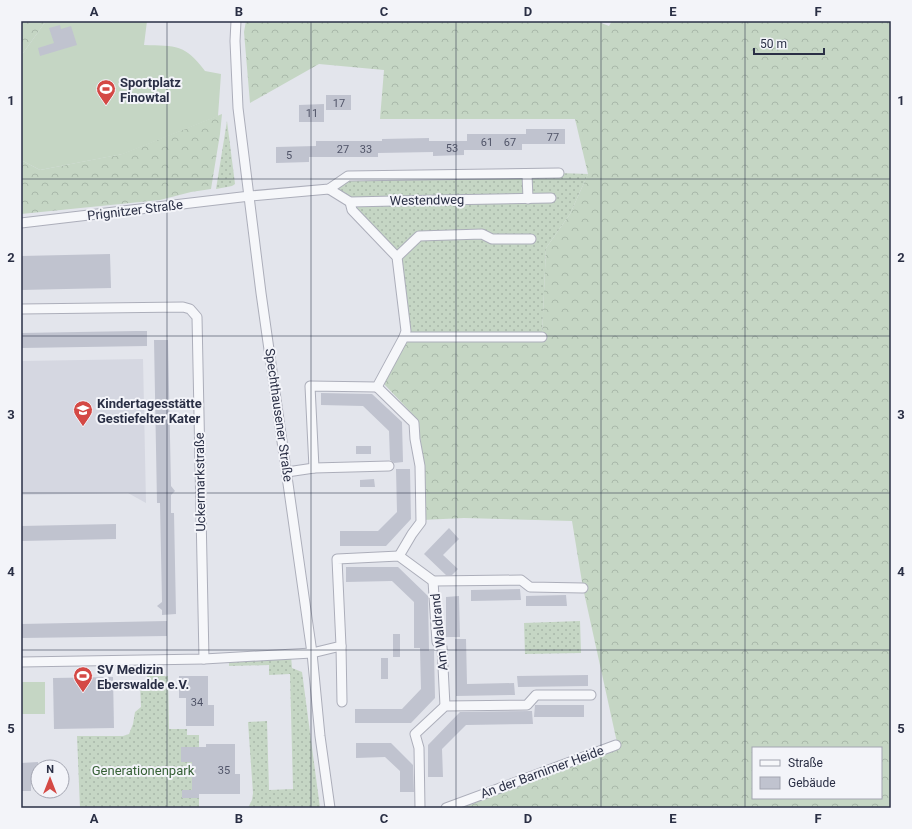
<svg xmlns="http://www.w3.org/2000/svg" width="912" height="829" font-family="Roboto,sans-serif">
<defs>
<pattern id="grass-dots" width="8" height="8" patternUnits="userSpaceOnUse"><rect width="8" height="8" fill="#c5d6c4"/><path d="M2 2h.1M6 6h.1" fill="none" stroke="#a9b8aa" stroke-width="1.8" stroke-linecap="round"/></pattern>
<pattern id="forest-crowns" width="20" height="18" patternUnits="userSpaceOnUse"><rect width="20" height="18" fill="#c5d6c4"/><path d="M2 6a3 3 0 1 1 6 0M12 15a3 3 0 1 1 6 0" fill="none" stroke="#a9b8aa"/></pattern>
</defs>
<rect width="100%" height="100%" fill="#e3e5ec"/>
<!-- built -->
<polygon fill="#d5d7e1" points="143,359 146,503 128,493 21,495 21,361"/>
<!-- grass -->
<g fill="url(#grass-dots)">
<polygon points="227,121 235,184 232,186 216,189"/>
<polygon points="559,173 588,174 570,214 546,248 542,337 404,337 397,257 352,210 329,189 348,176"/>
<polygon points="580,621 581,653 525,654 524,623"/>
<polygon points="291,656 292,668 302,672 320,808 248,808 252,800 253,793 248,722 267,721 269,790 293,789 290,674 269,675 269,665 229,666 229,660"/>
<polygon points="147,676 168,676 169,729 187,729 187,735 199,735 199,747 181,747 181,762 192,762 192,790 182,798 199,798 199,808 80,808 77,736 123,736 129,734 133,724 135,712 141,707 140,683 147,683"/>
</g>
<!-- forest -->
<g fill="url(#forest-crowns)" fill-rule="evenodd">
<polygon points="21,21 46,21 21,56"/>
<path d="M246,21h350l13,5 3,-5h279v787h-429l156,-61 -35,-159 -11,-67 -108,-3 -42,2v-55l-3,-44 -35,-37 20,-47 138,-1 4,-88 24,-34 18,-40 -13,-55h-195l4,-49 -65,-6 -69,39 -6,-71zM753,748h128v50h-128z"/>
<polygon points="222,114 220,134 211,189 191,192 160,200 21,214 21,160 40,170 122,154"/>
</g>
<!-- garden -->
<g fill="#c5d6c4">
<path d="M46,21h101l-3,24c32,1 41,-1 61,26l16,3 -3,42 -95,38 -83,16 -19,-10v-104z"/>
<rect x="21" y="682" width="24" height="32"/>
</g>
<!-- building -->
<g fill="#c0c3cf">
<polygon points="60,25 61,29 71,26 77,45 40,56 38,48 54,43 49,28"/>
<rect x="326" y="95" width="25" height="15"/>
<polygon points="324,104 324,122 299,122 299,105"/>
<polygon points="526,129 565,129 565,144 522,144 522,150 464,150 464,155 433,156 433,152 378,153 378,157 309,157 309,162 276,163 276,147 316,146 316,141 382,141 382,139 429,138 429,141 467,141 467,134 526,134"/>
<polygon points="110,254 111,288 21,290 21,256"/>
<polygon points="136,331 147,331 147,346 21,348 21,333"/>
<polygon points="154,340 168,340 171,486 175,491 171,495 171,513 174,513 176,614 162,615 162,610 157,606 162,602 160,503 157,503"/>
<polygon points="321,393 372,394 402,422 403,462 394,463 390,460 389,431 363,406 321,405"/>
<rect x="356" y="446" width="15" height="8"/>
<polygon points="396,469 410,469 411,519 386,546 340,546 340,531 378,531 397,512"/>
<polygon points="374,479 375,487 360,487 360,480"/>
<polygon points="116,524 116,539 21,541 21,526"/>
<polygon points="449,528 459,539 443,555 458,569 452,575 446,575 424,554"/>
<polygon points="346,567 398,567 428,596 429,651 434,651 435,698 411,723 355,723 355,709 402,709 421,689 420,648 414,648 414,602 392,581 346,582"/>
<polygon points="520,589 521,600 471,601 471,590"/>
<polygon points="566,595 567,606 526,606 526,596"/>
<polygon points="459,596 460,637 446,637 446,597"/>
<polygon points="167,621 167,636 21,638 21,624"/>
<rect x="393" y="634" width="7" height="23"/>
<polygon points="455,639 466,639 467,684 514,683 515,695 456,696"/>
<rect x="381" y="658" width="7" height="21"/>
<polygon points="588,675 588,686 518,687 517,676"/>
<polygon points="179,676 208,676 208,705 214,705 214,726 186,726 186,698 179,698"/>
<polygon points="113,677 114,728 54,729 53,678"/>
<polygon points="535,705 584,705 584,717 534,717"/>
<polygon points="532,711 533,724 466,725 442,749 443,777 428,777 428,745 460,712"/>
<polygon points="356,743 391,743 413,765 414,792 400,792 400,771 385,757 356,758"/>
<polygon points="206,744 235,744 235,774 240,774 240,794 199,794 199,798 182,798 182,790 192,790 192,762 181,762 181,747 206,747"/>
<polygon points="38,762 38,783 31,783 31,791 21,791 21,763"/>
</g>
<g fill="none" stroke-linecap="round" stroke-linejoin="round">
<defs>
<g id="minor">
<polyline points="236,21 235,41 238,108 261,293 312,653 320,736 330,808"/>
<polyline points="527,174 528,199"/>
<polyline points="329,189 350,202 439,200 551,198"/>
<polyline points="350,202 352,210 397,257 406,331 404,337"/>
<polyline points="21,223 250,196 329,189 348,176 559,173"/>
<polyline points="397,257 419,236 482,234 492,239 531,239"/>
<polyline points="21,309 183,307 190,309 197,317 204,659"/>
<polyline points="377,387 414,423 415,439 420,466 421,522 412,534 399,556"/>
<polyline points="314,468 310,386 377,387 404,337 542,337"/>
<polyline points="287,472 314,468 389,466"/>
<polyline points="433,581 437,642 442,647 445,706"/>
<polyline points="341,646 342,702"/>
<polyline points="21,662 204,659 312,653 341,646 337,559 399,556 433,581 521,580 530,587 583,588"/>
<polyline points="420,808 419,748 415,734 445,706 527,705 536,695 591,695"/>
<polyline points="446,808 616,745"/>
</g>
</defs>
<!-- minor casing -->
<use href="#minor" stroke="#acaeba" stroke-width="11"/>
<!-- minor -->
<use href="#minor" stroke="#f6f7fa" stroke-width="9"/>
</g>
<!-- grid -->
<path fill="none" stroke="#2a2f45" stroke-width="1" stroke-opacity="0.55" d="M167,21v787M311,21v787M456,21v787M601,21v787M745,21v787M21,179h870M21,336h870M21,493h870M21,650h870"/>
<!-- icons -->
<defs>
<symbol id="stadium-pin" viewBox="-11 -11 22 30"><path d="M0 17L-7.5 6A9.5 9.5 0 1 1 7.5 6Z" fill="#d44945" stroke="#f3f4f9"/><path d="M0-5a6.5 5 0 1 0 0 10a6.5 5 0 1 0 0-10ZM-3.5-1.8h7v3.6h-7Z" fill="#fff"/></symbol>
<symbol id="school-pin" viewBox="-11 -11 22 30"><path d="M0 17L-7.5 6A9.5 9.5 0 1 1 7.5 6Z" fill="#d44945" stroke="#f3f4f9"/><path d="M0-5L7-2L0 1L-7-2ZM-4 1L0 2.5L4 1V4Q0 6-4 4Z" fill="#fff"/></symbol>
</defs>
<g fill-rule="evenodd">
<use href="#stadium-pin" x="95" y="78" width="22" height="30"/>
<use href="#school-pin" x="72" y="399" width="22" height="30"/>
<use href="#stadium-pin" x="72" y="665" width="22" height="30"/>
</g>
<g text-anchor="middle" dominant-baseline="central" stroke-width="4" stroke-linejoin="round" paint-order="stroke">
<!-- number labels -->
<g font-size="11" fill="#505468">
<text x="339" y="103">17</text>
<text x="312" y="113">11</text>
<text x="553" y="137">77</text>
<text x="487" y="142">61</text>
<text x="510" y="142">67</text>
<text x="452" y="148">53</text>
<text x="343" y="149">27</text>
<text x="366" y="149">33</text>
<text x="289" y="155">5</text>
<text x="197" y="702">34</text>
<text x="224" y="770">35</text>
</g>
<!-- poi labels -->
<g font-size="13" font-weight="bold" fill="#2a2f45" stroke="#f3f4f9" text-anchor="start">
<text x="120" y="82">Sportplatz<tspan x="120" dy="15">Finowtal</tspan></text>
<text x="97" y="403">Kindertagesstätte<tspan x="97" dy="15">Gestiefelter Kater</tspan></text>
<text x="97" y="669">SV Medizin<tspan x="97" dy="15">Eberswalde e.V.</tspan></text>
</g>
<!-- street labels -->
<g font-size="13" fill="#2a2f45" stroke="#f3f4f9">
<text transform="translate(427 200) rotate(-1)">Westendweg</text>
<text transform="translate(135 210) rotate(-7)">Prignitzer Straße</text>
<text transform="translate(279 415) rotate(82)">Spechthausener Straße</text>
<text transform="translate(200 482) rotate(-91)">Uckermarkstraße</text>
<text transform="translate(439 632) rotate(-96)">Am Waldrand</text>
<text transform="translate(542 772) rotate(-20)">An der Barnimer Heide</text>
</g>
<!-- park labels -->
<g font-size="13" fill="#376137" stroke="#f3f4f9">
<text x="143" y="770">Generationenpark</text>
</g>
</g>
<!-- border -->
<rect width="912" height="829" fill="none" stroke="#f3f4f9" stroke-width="44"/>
<!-- legend -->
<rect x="752" y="747" width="130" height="52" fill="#f3f4f9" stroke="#a3a5b1"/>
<rect x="760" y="760" width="20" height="6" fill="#f6f7fa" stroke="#a3a5b1"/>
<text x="788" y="767" font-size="12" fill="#2a2f45">Straße</text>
<rect x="760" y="777" width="20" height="12" fill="#c0c3cf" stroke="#a3a5b1"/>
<text x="788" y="787" font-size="12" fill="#2a2f45">Gebäude</text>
<!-- north arrow -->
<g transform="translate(50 779)"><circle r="19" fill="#f3f4f9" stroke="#a3a5b1"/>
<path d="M0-3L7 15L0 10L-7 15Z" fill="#d44945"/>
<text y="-6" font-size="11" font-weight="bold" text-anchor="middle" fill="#2a2f45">N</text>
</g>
<!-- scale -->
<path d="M754 48v6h70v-6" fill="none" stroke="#2a2f45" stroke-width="2"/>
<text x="760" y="48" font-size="12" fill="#2a2f45" stroke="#f3f4f9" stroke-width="3" paint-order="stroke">50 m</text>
<rect x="22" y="22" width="868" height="785" fill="none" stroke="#2a2f45" stroke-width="1.5"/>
<g font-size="13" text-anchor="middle" font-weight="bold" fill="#2a2f45">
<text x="94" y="16">A</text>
<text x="239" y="16">B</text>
<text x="384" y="16">C</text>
<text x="528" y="16">D</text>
<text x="673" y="16">E</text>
<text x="818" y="16">F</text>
<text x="11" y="105">1</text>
<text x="901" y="105">1</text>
<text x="11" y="262">2</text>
<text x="901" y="262">2</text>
<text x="11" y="419">3</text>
<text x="901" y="419">3</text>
<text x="11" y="576">4</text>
<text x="901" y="576">4</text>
<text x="11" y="733">5</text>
<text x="901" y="733">5</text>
<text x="94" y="823">A</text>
<text x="239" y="823">B</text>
<text x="384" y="823">C</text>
<text x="528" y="823">D</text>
<text x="673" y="823">E</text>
<text x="818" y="823">F</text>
</g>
</svg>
